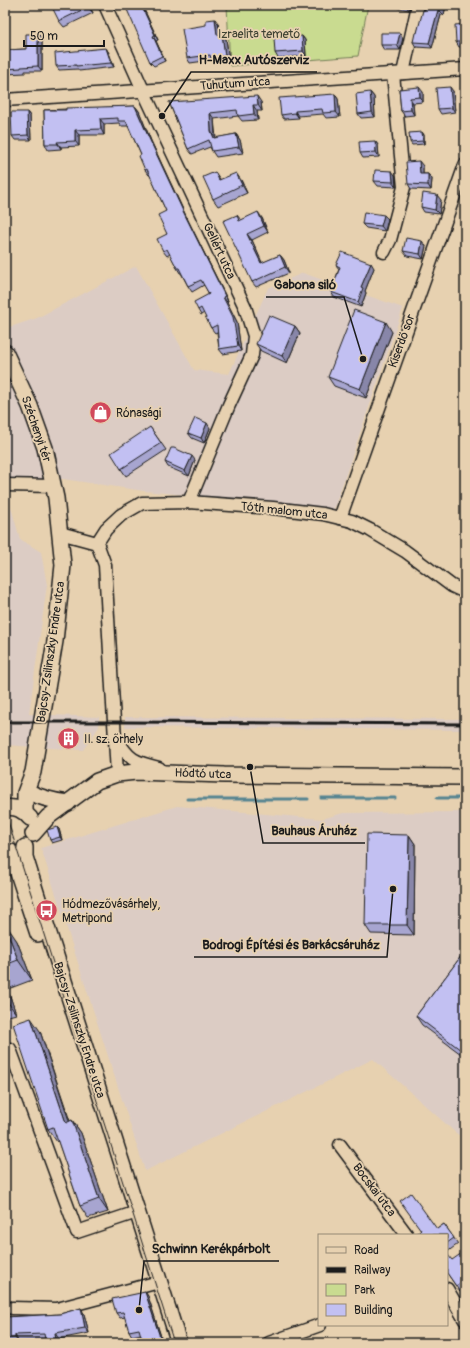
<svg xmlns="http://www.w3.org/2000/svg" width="470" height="1348" font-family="Pangolin,sans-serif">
<rect width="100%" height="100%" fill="#e7d1b0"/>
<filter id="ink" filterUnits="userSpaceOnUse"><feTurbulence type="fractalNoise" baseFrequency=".025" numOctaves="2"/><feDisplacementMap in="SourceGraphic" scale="8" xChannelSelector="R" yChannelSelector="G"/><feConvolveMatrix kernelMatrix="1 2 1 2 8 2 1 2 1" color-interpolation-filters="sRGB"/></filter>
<g filter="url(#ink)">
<!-- built -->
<g fill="#dcccc4">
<polygon points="136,266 194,370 229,374 268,288 303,273 403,308 334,509 144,491 63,479 5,480 5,327 10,327 37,318"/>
<polygon points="5,492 7,493 20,539 41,552 47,585 29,714 99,717 99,727 83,750 5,745"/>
<polygon points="125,717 465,719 465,730 125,727"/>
<polygon points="177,806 322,819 343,813 465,812 465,1139 456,1133 373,1059 145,1171 41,848"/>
</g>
<!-- green -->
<polygon fill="#c9db90" stroke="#727c56" points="227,5 368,5 358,56 230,66"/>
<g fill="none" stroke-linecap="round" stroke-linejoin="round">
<!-- stream -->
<g stroke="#578491" stroke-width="3">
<polyline points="321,798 395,798"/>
<polyline points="437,798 465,798"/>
<polyline points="187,799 308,799"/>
</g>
<defs>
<g id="minor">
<polyline points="105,5 143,90 245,307 254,336 252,355 229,405 189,502"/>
<polyline points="403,73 418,5"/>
<polyline points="5,100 465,69"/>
<polyline points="384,252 390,240 404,187 393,74"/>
<polyline points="5,485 54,486"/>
<polyline points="340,518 465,165"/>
<polyline points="60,533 97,543"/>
<polyline points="97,543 106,529 121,515 142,503 189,502 273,508 323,514 352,521 370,530 405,551 452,586 465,592"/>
<polyline points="97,543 105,565 117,774"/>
<path d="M116,738c13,22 18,24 43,30"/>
<polyline points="10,1049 77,1232 137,1212"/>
<polyline points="340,1145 407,1235"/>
<polyline points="447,1289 465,1320"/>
<polyline points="12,1308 57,1309 159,1282"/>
<polyline points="269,1343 320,1325"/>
</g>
<g id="tertiary">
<polyline points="5,352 30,406 45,448 56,498 63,565 55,641 33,772 25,793 25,812"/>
<path d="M27,791c13,7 26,10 41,12"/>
<path d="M5,808c11,-2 18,2 25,10"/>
<polyline points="33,834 48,817 97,781 117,774 136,772 224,775 465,777"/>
<polyline points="25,847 25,857 44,918 179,1343"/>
<polyline points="11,852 38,934"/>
</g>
</defs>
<!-- minor casing -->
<use href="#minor" stroke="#1c1c1c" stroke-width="15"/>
<!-- tertiary casing -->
<use href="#tertiary" stroke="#1c1c1c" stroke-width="18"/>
<!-- minor -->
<use href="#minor" stroke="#e7d1b0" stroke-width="12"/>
<!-- tertiary -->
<use href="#tertiary" stroke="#e7d1b0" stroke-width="15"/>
<!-- tram -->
<polyline stroke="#1c1c1c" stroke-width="1" points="5,812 174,1343"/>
<!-- rail -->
<polyline stroke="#1c1c1c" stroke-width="3" points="5,722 123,722 465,724"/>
</g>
<!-- wall -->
<g fill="#a7a5d0" stroke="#1c1c1c">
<polygon points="89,5 93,13 64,27 59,21 59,7"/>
<polygon points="142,5 158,40 156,41 165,61 154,66 150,62"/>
<polygon points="396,5 410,5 409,10 398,8"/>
<polygon points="446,5 444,15 441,15 432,48 416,47 413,42 417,33 425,10"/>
<polygon points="218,23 220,35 222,34 226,39 229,60 214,62 212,60 190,63 187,58"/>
<polygon points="465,24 465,47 459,47 456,42"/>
<polygon points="302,36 305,40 306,56 278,58 275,53"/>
<polygon points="42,38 42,71 25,71 25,73 5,74 5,50 26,49"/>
<polygon points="403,38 400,50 384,50 381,45"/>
<polygon points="106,48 109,53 114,67 79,71 78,69 59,70 56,66"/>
<polygon points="399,89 423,92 423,102 413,103 414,115 405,116 401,111"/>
<polygon points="453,91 455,112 441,114 438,109"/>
<polygon points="370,92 374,97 375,117 361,118 358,114"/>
<polygon points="335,94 338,99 340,117 326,118 323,114 298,116 299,118 284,119 281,115"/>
<polygon points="169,102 261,102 262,111 257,111 258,120 242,121 238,116 214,119 216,138 236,134 240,140 243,153 216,157 212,151 210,147 192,154 188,149"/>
<polygon points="135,106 139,111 151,141 186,216 228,301 227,302 237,322 241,351 223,354 219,349 217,332 215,333 211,328 204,313 201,315 198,310 209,294 204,285 192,292 188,286 181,273 180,273 177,268 170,254 167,256 163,251 167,234 166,211 150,175 149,175 145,170 141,155 128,126 121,126 119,123 104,124 104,135 79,135 79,146 61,147 61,149 48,150 45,144 44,110"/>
<polygon points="27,112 30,116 31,140 15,140 12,136"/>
<polygon points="422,132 424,135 424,144 412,145 410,142"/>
<polygon points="375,141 378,145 379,157 363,158 360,153"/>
<polygon points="423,166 423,174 428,174 432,179 431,190 411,189 408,184"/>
<polygon points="395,175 396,187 378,186 374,181"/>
<polygon points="220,180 241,180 247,193 218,206 213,199"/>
<polygon points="441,200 439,214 424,212 421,207"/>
<polygon points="237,215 241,220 262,218 268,232 252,240 262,263 280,255 284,260 289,273 256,287 252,282"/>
<polygon points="388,219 385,231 366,228 362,224"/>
<polygon points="426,246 423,259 407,256 403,251"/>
<polygon points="336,265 374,268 365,291 366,293 361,307 334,297 331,292 339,269"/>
<polygon points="295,326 300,333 287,363 261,351 256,344"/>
<polygon points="392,332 366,398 334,386 328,377"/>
<polygon points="150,427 166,450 126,476 121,469"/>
<polygon points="210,428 204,443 192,438 188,433"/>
<polygon points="195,460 189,476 168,467 165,462"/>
<polygon points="57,827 59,829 62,840 52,843 50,840"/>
<polygon points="409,835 415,844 414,935 371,934 365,925"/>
<polygon points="5,926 17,941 32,980 8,989 5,986"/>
<polygon points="465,951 465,1057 422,1025 416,1016"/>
<polygon points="5,989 10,996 16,1014 5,1017"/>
<polygon points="40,1031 70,1121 72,1120 81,1133 108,1212 88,1218 80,1206 58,1141 57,1142 48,1129"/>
<polygon points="444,1224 458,1244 447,1252 447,1235 437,1229"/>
<polygon points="465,1258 465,1288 460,1292 447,1273 452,1260"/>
<polygon points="145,1292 148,1296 163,1343 143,1343 141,1334 132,1336 129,1331 125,1317 120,1318 116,1313"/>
<polygon points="81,1308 84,1314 89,1333 59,1339 60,1343 47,1343 45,1340 18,1341 19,1343 5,1343 5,1312 6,1317 60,1314"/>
</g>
<!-- shaded-wall -->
<g fill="#8886a9" stroke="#1c1c1c">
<polygon points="88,5 89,5 93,13 88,7"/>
<polygon points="141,5 142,5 158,40 155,35"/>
<polygon points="406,5 410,5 409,10 406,6"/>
<polygon points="442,5 446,5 444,15 440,11"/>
<polygon points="438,10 441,15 432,48 429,43"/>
<polygon points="215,19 218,23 221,40 217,35"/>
<polygon points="400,33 403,38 400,50 397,45"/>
<polygon points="38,34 42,38 42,71 38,66"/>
<polygon points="222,34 226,39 229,60 225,56"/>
<polygon points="153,36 156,41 165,61 162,56"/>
<polygon points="302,36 305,40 306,56 303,51"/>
<polygon points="106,48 109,53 114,67 111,63"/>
<polygon points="419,87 423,92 423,102 420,97"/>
<polygon points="450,87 453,91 455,112 452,108"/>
<polygon points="370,92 374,97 375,117 372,112"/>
<polygon points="335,94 338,99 340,117 336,112"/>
<polygon points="257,96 261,102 262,111 258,105"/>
<polygon points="410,98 413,103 414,115 411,110"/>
<polygon points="253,105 257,111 258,120 254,114"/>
<polygon points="135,106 139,111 151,141 186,216 228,301 225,296 183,211 148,136"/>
<polygon points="295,111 298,116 299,118 295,113"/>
<polygon points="27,112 30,116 31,140 28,135"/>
<polygon points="210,113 214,119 215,136 218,143 214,138 211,131"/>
<polygon points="100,119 104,124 104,135 101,129"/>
<polygon points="75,130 79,135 79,146 75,141"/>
<polygon points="422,132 424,135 424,144 423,141"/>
<polygon points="236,134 240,140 243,153 239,147"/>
<polygon points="375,141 378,145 379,157 376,152"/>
<polygon points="57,142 61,147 61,149 58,144"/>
<polygon points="419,161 423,166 423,178 420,174"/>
<polygon points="392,171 395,175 396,187 393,182"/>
<polygon points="215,172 220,179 224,187 219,180"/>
<polygon points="236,173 241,180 247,193 242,185"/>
<polygon points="428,174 432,179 431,190 428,185"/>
<polygon points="437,195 441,200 439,214 435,210"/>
<polygon points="258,212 262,218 268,232 264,226"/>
<polygon points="384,215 388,219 385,231 381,226"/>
<polygon points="247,234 252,240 265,269 261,263"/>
<polygon points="422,241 426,246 423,259 420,254"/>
<polygon points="280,255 284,260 289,273 285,267"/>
<polygon points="371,263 374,268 365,291 366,293 361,307 358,302 361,287"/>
<polygon points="223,297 227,302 237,322 241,351 238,346"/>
<polygon points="386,322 392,332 366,398 360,389"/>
<polygon points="295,326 300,333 287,363 282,356"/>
<polygon points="207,423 210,428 204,443 201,438"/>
<polygon points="192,456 195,460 189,476 185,471"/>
<polygon points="57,827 59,829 62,840 60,837"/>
<polygon points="409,835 415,844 414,935 407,925"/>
<polygon points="5,923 17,941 32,980 18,960 5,926"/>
<polygon points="5,989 10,996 16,1014 7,1001 5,995"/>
<polygon points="31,1018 40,1031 74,1136 66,1123"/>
<polygon points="72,1120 81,1133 108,1212 99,1199"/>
<polygon points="145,1292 148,1296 163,1343 162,1343"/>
<polygon points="81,1308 84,1314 89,1333 85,1328"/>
<polygon points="55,1333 59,1339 60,1343 59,1343 56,1340"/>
<polygon points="15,1335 19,1343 15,1338"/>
</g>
<!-- building -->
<g fill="#c2c0f2" stroke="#1c1c1c">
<polygon points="58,5 88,5 88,7 59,21 53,9 59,7"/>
<polygon points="125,5 141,5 155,35 153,36 162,56 150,62"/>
<polygon points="426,5 442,5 440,11 438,10 429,43 413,42 415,33 417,33 423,10 425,10"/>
<polygon points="215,19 217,35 222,34 225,56 211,58 210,55 187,58 182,29 206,25 206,20"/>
<polygon points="465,24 465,42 456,42 455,25"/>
<polygon points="381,33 400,33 397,45 381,45"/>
<polygon points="26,34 38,34 38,66 21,67 21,68 5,69 5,50 26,49"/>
<polygon points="302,36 303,51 275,53 274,38"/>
<polygon points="106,48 111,63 76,66 76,65 56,66 55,53"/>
<polygon points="419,87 420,97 410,98 411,110 401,111 399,89"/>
<polygon points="450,87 452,108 438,109 436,88"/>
<polygon points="370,92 372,112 358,114 356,94"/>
<polygon points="335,94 336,112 323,113 322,109 295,111 295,113 281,115 279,98"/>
<polygon points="257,96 258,105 253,105 254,114 238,116 237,110 210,113 211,131 214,138 236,134 239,147 212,151 209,140 188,149 169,102"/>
<polygon points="135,106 148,136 183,211 225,296 223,297 233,317 238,346 219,349 217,325 211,328 201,308 198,310 194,302 209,294 201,280 188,286 179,268 177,268 167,249 163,251 157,239 167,234 158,215 166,211 147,169 145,170 139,156 141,155 126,121 118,121 118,118 100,119 101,129 75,130 75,141 57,142 58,144 45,144 44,110 66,110 66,108"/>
<polygon points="11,112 27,112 28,135 12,136"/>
<polygon points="422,132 423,141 410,142 409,133"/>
<polygon points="375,141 376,152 360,153 359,142"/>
<polygon points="419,161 420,174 428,174 428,185 408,184 406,162"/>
<polygon points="375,170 392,171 393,182 374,181"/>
<polygon points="215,172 219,180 236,173 242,185 213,199 203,177"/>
<polygon points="423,193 437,195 435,210 421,207"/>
<polygon points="258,212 264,226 247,234 261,263 280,255 285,267 252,282 223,221 237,215 239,221"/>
<polygon points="364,212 384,215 381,226 362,224"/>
<polygon points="406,238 422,241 420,254 403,251"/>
<polygon points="342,252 371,263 361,287 363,288 358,302 331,292 340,267 336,265"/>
<polygon points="354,310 386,322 360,389 328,377"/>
<polygon points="269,315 295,326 282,356 256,344"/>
<polygon points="195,418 207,423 201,438 188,433"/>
<polygon points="150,427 161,443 121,469 111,453"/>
<polygon points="171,448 174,448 192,456 185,471 165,462"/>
<polygon points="57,827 60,837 50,840 47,830"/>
<polygon points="367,834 409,835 407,925 365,925"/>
<polygon points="5,926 18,960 5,965"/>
<polygon points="465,951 465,1053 416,1016"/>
<polygon points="5,995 7,1001 5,1001"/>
<polygon points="31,1018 66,1123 72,1120 99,1199 80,1206 53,1127 48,1129 13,1024"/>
<polygon points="411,1193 437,1229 444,1224 454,1238 447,1243 447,1235 418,1235 417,1234 421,1230 400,1201"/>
<polygon points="462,1253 465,1258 465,1280 456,1286 447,1273 447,1254 452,1260"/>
<polygon points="145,1292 162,1343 143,1343 139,1329 129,1331 123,1312 116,1313 112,1299"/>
<polygon points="81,1308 85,1328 55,1333 56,1340 45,1339 44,1334 15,1335 15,1338 5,1339 5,1317 60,1314"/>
</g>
</g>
<!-- icons -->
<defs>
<symbol id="shop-disc" viewBox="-11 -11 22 22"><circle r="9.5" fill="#d1495b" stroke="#e7d1b0"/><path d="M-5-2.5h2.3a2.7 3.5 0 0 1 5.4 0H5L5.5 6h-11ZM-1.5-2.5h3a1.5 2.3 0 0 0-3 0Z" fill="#fff"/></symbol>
<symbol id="building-disc" viewBox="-11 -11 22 22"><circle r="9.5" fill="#d1495b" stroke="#e7d1b0"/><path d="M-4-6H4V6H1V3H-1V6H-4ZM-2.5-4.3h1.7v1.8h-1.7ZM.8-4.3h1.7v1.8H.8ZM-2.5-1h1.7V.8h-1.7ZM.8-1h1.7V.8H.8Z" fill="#fff"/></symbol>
<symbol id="bus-disc" viewBox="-11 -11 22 22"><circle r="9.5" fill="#d1495b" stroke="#e7d1b0"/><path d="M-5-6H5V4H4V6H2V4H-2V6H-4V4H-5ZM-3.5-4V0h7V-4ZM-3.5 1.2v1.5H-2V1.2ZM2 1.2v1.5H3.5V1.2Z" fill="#fff"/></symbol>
</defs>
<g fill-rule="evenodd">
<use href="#shop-disc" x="88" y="400" width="25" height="25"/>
<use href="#building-disc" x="56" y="726" width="25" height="25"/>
<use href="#bus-disc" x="34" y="898" width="25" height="25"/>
</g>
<g text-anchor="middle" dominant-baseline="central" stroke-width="3.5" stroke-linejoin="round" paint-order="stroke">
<!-- park labels -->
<g font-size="12" fill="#3f4233" stroke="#e7d1b0">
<text x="259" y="34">Izraelita temető</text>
</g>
<!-- street labels -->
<g font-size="12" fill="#1c1c1c" stroke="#e7d1b0">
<text transform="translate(235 84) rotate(-4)">Tuhutum utca</text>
<text transform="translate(219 251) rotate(65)">Gellért utca</text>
<text transform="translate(402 341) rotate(-70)">Kiserdő sor</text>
<text transform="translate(36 429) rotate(71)">Széchenyi tér</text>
<text transform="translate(284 511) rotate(6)">Tóth malom utca</text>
<text transform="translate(51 652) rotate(-82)">Bajcsy-Zsilinszky Endre utca</text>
<text transform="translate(203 774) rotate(2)">Hódtó utca</text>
<text transform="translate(79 1030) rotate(72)">Bajcsy-Zsilinszky Endre utca</text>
<text transform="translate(374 1190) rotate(53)">Bocskai utca</text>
</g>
<!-- poi labels -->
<g font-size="12" fill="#1c1c1c" stroke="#e7d1b0" text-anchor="start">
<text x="116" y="413">Rónasági</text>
<text x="84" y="739">II. sz. őrhely</text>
<text x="62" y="904">Hódmezővásárhely,<tspan x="62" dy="14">Metripond</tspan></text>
</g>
</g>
<!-- callouts -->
<path fill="none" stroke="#1c1c1c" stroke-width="1.5" d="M162 116L191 72H317M363 359L344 297H266M250 767L263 843H365M393 889L387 957H194M139 1310L144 1261H279"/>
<g fill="#1c1c1c" stroke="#e7d1b0" stroke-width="1.5">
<circle cx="162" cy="116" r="4"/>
<circle cx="363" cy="359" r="4"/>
<circle cx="250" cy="767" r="4"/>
<circle cx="393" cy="889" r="4"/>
<circle cx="139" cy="1310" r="4"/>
</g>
<g font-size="13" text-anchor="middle" font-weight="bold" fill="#1c1c1c" stroke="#e7d1b0" stroke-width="3.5" stroke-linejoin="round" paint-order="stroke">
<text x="254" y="64">H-Maxx Autószerviz</text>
<text x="305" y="289">Gabona siló</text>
<text x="314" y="835">Bauhaus Áruház</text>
<text x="291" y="949">Bodrogi Építési és Barkácsáruház</text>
<text x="211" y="1253">Schwinn Kerékpárbolt</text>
</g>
<!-- margin -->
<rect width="470" height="1348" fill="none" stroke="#e7d1b0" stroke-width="20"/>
<rect x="10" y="10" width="450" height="1328" fill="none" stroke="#1c1c1c" stroke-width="1.5" filter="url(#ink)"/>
<!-- legend -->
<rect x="318" y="1234" width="130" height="92" fill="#e7d1b0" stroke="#968975"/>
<rect x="326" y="1247" width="20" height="6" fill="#e7d1b0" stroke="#968975"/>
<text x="354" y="1254" font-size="12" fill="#1c1c1c">Road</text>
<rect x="326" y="1267" width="20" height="6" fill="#1c1c1c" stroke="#968975"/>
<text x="354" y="1274" font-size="12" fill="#1c1c1c">Railway</text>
<rect x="326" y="1284" width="20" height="12" fill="#c9db90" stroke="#968975"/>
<text x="354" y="1294" font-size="12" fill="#1c1c1c">Park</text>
<rect x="326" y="1304" width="20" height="12" fill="#c2c0f2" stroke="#968975"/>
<text x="354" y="1314" font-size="12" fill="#1c1c1c">Building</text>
<!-- scale -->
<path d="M24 40v6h80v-6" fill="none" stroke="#1c1c1c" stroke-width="2"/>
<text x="30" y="40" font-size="12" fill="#1c1c1c" stroke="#e7d1b0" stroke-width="3" paint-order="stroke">50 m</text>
</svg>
